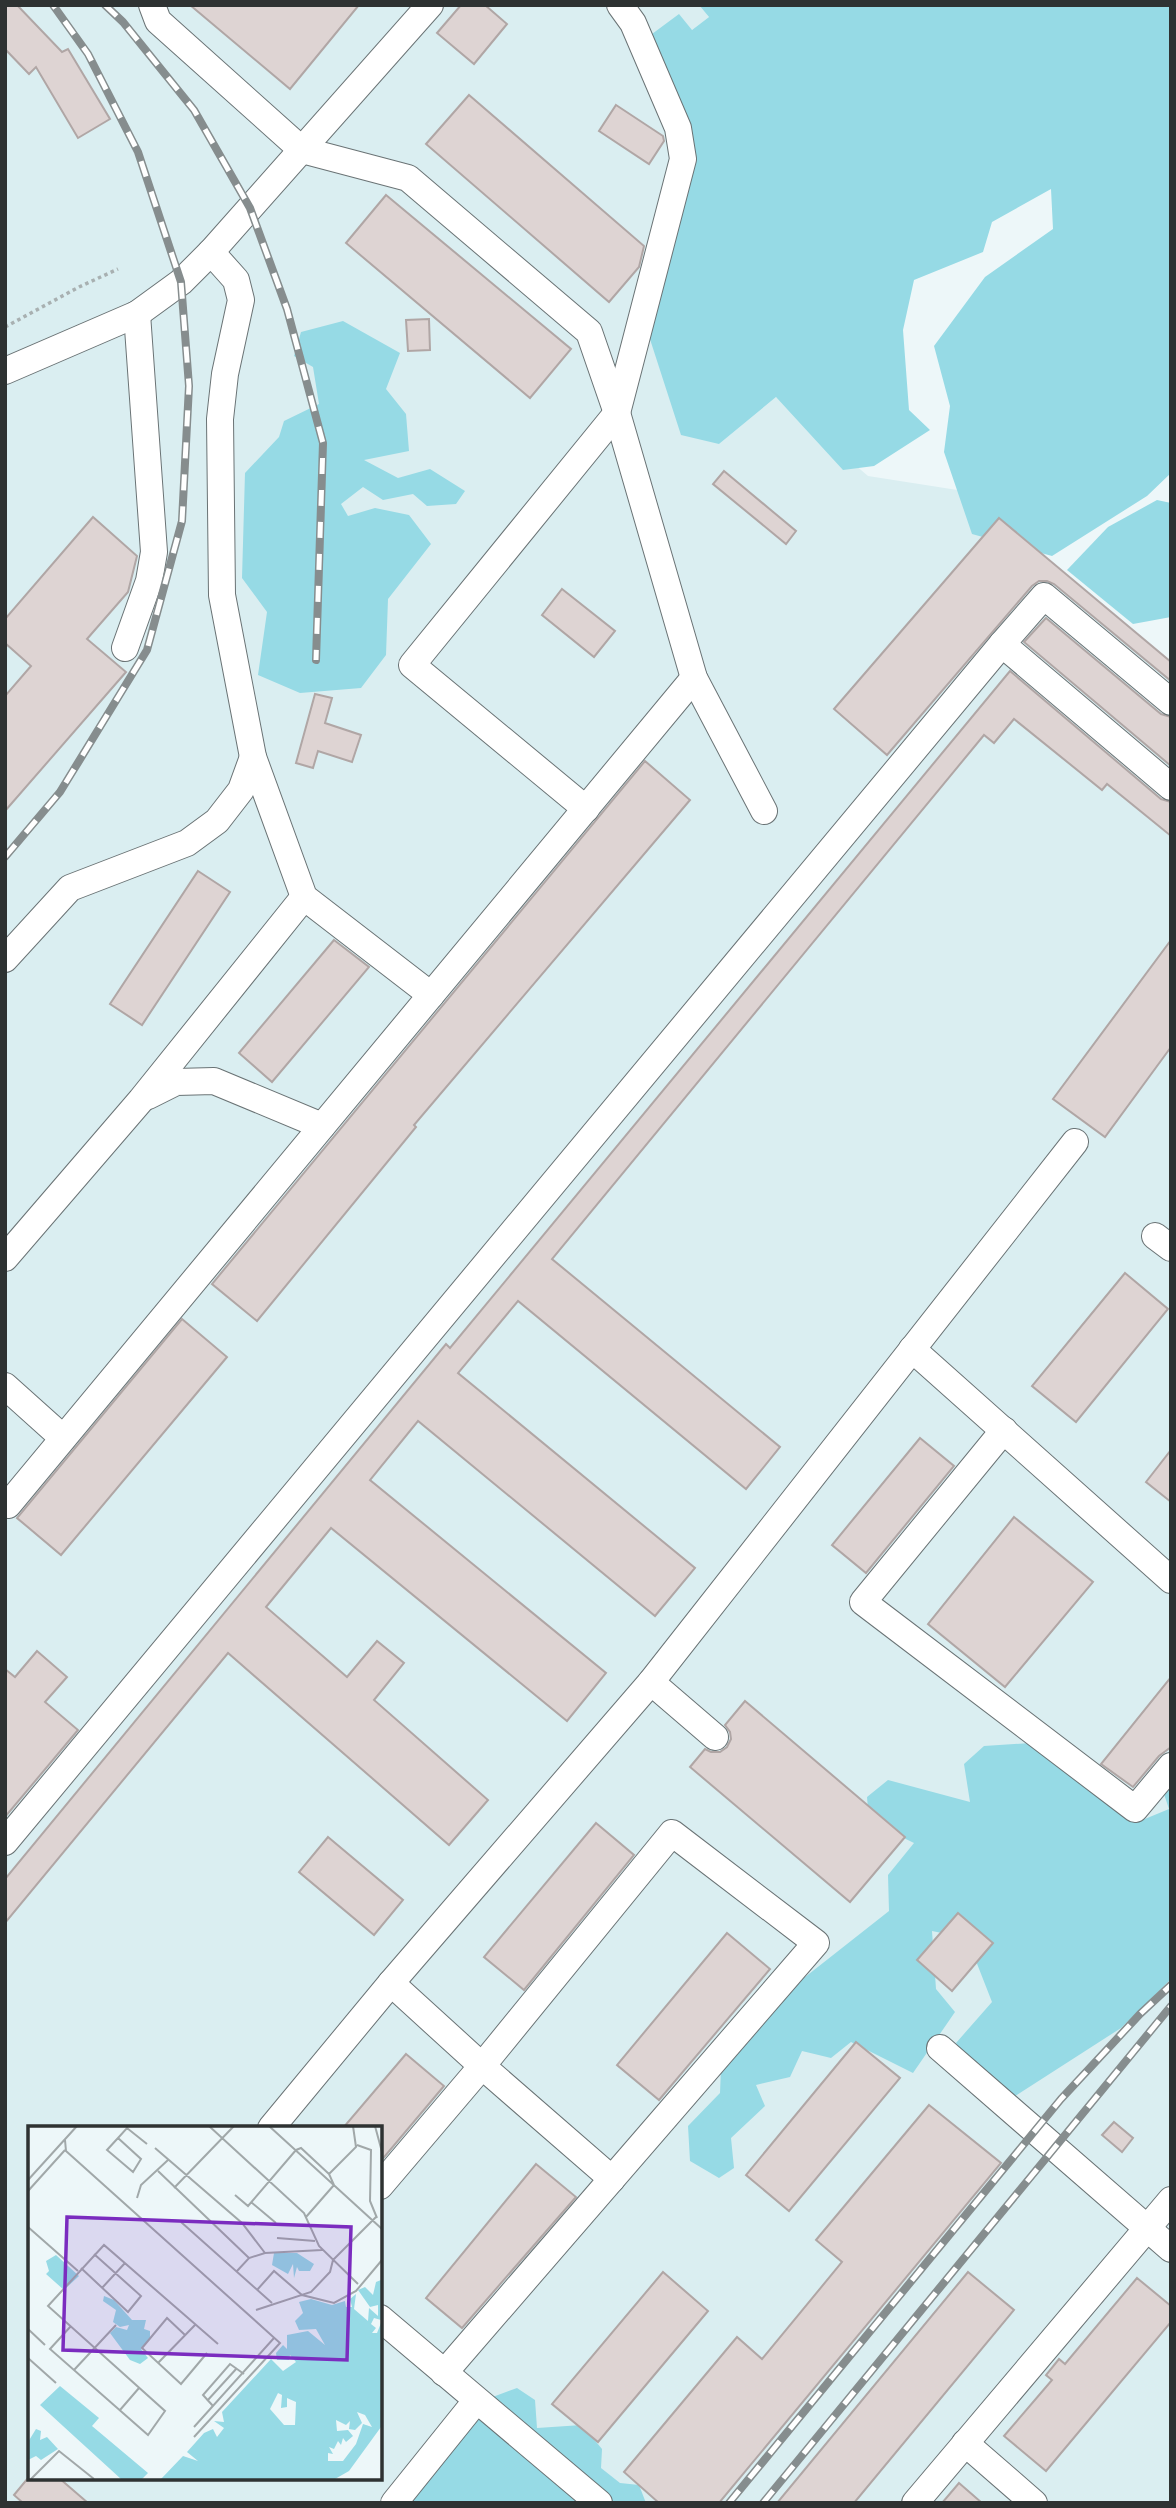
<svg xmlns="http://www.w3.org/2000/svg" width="1176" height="2508" font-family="'Source Sans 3',sans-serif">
<rect width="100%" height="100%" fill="#edf7f9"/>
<!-- built -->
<path fill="#daeef1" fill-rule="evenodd" d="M5,5h694l10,12 -17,13v113l27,301 57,-47 92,79 134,21 49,66 120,99v1841h-1166zM30,2128h350v350h-350z"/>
<!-- green -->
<g fill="#96dae5">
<polygon points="699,5 1171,5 1171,473 1147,496 1052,556 972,534 944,452 950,406 934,346 985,277 1053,229 1051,189 992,222 983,252 914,280 903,330 909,410 930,430 874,466 843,470 776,397 719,444 681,435 648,333 692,143 652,34 679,14 692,30 709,17"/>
<polygon points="343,321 400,353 386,389 406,414 409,451 364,460 398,478 430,469 465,491 456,504 427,506 413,494 383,500 363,487 341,504 348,516 375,508 409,515 431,544 388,599 386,655 361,688 300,693 258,675 267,612 242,578 245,473 279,437 284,421 319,404 313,367 294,356 301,332"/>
<polygon points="1157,500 1171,503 1171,617 1133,624 1067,570 1108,527"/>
<polygon points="1045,1742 1106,1803 1140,1821 1169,1809 1161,1785 1171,1773 1171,1979 1121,2028 1012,2098 984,2090 956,2043 992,2002 974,1956 981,1941 932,1931 936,1989 955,2012 913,2073 851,2042 831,2058 802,2051 790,2077 756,2085 765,2106 731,2138 734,2168 719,2178 690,2161 688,2126 720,2093 721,2068 781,1996 889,1911 888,1875 914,1843 869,1821 867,1797 888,1780 970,1802 964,1764 984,1746"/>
<polygon points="517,2388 535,2400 537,2428 582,2425 602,2449 601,2468 620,2483 639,2485 646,2503 410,2503 490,2398"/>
</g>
<!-- building -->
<g fill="#ded4d3" stroke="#b0a6a5" stroke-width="2">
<polygon points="5,5 17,5 62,52 68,49 110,119 78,138 36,67 29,74 5,49"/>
<polygon points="190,5 359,5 290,89"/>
<polygon points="461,5 485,5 507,24 474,64 437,33"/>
<polygon points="469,95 644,246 639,267 609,302 426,144"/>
<polygon points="616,105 663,136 664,141 649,164 599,131"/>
<polygon points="386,195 571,349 530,398 346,243"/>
<polygon points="429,319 430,350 408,351 406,320"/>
<polygon points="724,471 796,531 786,544 713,484"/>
<polygon points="93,517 137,556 128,592 87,639 126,672 5,811 5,696 31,666 5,643 5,619"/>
<polygon points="999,518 1171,662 1171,681 1054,584 1047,581 1039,581 1032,586 887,755 834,709"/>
<polygon points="562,589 615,631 594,657 542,615"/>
<polygon points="1046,618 1161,714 1171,717 1171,766 1024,642"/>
<polygon points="1010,671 1161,799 1171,802 1171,836 1107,784 1102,790 1014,719 994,743 984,735 552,1259 780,1447 746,1489 518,1301 458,1373 695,1568 655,1616 418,1421 370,1480 606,1673 567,1721 331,1528 266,1607 347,1677 377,1641 404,1663 374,1700 488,1800 449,1845 228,1653 5,1923 5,1879 446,1344 450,1348"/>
<polygon points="315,694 332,698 325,723 361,735 352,762 318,751 313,768 296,763"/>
<polygon points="645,761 690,800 414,1125 416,1127 257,1321 212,1284"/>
<polygon points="198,871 230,892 142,1025 110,1004"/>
<polygon points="334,940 369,967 272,1082 239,1053"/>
<polygon points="1171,940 1171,1047 1105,1137 1053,1099"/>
<polygon points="1125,1273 1168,1309 1076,1422 1032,1386"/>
<polygon points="182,1319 227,1357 61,1555 17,1518"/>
<polygon points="920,1438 954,1466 866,1573 832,1545"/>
<polygon points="1171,1450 1171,1502 1146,1482"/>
<polygon points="1014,1517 1093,1582 1005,1687 928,1624"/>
<polygon points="37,1651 67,1677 45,1702 78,1730 5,1817 5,1669 15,1677"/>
<polygon points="1171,1677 1171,1747 1159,1756 1133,1787 1101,1764"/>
<polygon points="745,1701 905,1837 850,1902 690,1767 705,1749 711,1752 720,1752 727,1747 731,1739 730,1732 725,1725"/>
<polygon points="596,1823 634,1855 524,1990 484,1957"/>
<polygon points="328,1837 403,1900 374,1935 299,1872"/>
<polygon points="958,1913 993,1943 952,1991 917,1960"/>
<polygon points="727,1933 770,1969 659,2100 617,2065"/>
<polygon points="856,2042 900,2078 789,2211 746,2175"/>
<polygon points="406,2054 444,2086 380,2162 380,2128 343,2128"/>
<polygon points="929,2105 1001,2163 719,2503 659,2503 624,2472 737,2337 762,2359 842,2262 816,2240"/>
<polygon points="1114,2122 1133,2138 1122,2152 1102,2135"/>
<polygon points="536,2164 576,2197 462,2328 426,2298"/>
<polygon points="663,2272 708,2311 598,2442 552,2404"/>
<polygon points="968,2272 1014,2310 854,2503 777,2503"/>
<polygon points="1137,2278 1171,2306 1171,2322 1046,2471 1004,2436 1052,2380 1046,2375 1059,2359 1065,2364"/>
<polygon points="28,2478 59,2478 88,2503 23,2503 14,2495"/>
<polygon points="959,2483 982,2503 942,2503"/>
</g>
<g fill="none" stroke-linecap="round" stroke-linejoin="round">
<defs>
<g id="minor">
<polyline points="152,5 158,21 302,150 408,178 589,332 617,413 694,678 764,811"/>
<polyline points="211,252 236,280 241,300 225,374 220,419 222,595 253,757 304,897 431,995"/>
<polyline points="5,371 137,314 181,282 211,252 430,5"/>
<polyline points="1002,644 1171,787"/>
<polyline points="125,648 149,581 154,552 137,314"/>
<polyline points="586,809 412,665 617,413 683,159 678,128 633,23 620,5"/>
<polyline points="5,959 70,888 187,843 217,821 241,790 253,757"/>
<polyline points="148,1096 176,1082 214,1081 322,1126"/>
<polyline points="1155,1236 1171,1248"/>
<polyline points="5,1258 141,1100 304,897"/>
<polyline points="912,1349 1171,1580"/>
<polyline points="5,1386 63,1438"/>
<polyline points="1004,1430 863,1602 1135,1809 1171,1766"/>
<polyline points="8,1505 694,678"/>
<polyline points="651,1682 715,1737"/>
<polyline points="5,1842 1002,644 1044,596 1171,702"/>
<polyline points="391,1983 482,2066 612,2179"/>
<polyline points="940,2048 1171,2249"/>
<polyline points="271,2128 391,1983 651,1682 1075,1142"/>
<polyline points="380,2186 482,2066 672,1833 816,1943 444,2373"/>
<polyline points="380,2318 599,2503"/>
<polyline points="965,2443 1034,2503"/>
<polyline points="394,2503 476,2401"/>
<polyline points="915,2503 1171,2200"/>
</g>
</defs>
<!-- minor casing -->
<use href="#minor" stroke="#6a7375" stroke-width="28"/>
<!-- path -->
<polyline stroke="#a8b0b1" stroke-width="3.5" stroke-dasharray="3.5 3.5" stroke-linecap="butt" points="5,327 79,287 118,269"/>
<!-- minor -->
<use href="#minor" stroke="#fff" stroke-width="26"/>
<defs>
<g id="rail">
<polyline points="105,5 123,22 194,110 250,208 287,309 323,443 316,660"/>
<polyline points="5,857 60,792 147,650 182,521 189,386 181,282 138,152 88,54 53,5"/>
<polyline points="729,2503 1061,2099 1140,2014 1171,1985"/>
<polyline points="763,2503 1171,2006"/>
</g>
</defs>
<!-- rail casing -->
<use href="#rail" stroke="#868d8e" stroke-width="8"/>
<!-- rail -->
<use href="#rail" stroke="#fff" stroke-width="5" stroke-dasharray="16" stroke-linecap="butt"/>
</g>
<!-- overview -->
<g transform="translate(28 2126)">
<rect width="354" height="354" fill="#edf7f9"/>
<path d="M246,127h23l17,11 -4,7h-11l-2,-4 -3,11 -1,-14 -5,10 -16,-9zM28,129l23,21 -15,14 -18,-16 3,-3 -3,-10zM353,154v40l-7,-2 -3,6 5,4 -4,5h5l4,-10v104l-32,44 -14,8h-174l22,-23 15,5 -11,-9 17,-19 9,-4 4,8 7,-9 -10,-7 10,1 -2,-10 49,-53 12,12 13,-9 -6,-7 -1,5h-12l-1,-7 7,-8 4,4v-14l21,-4 17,14 -9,-16 -17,1 -4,-9 8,-8 -4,-11 12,-3 21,6 13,-4 1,6h6l-2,-8 6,-5 -2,15 14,12 1,-13 9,8v-11l-8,2 -12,-17 7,-3 8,8 3,-13zM250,267l4,2 -1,13 6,-1v-9l9,4 -1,23h-11l-14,-16zM329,286l8,3 7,12 -9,-3 -7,20 -13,17h-15v-8l5,1 -4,-7 5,2 4,-8 3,4 2,-7 3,4 7,-6 -5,-6 -11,1 -1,-11 10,5 4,-4 -1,8 6,1 7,-7zM76,170l10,4 18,20h14l-2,9 6,2v7l-9,11 7,9 -8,6 -10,-4 -20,-27 6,-6 11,3 2,-5 -9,2 -7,-5 3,-12 -13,-9zM32,260l39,32 -7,8 56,47 -6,6h-21l-81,-74zM8,303l5,2 -1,9 7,-3 11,12 -17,11 -5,-4 -8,4v-18z" fill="#96dae5" fill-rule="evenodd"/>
<path fill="none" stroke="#a1a8a9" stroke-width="2" d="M181,0l95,87 15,33 39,38M241,0l113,103M347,0l7,26M90,12l23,21 -8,13 -26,-22 11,-12 9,-10 20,16M37,14l1,11 214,192 -86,94M329,19l14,5 -1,51 7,17M127,22l87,75 23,30M268,24l5,-2 28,26M130,45l91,87M0,54l49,-54M146,62l60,-62M0,65l37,-41M207,69l13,11 48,-56M109,72l4,-13 27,-25M223,76l25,21M278,91l28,-32 -5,-11 27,-27 -3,-21M153,96l91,81M0,101l50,44M249,112l38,3M53,142l47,44 13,-16 -47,-42M209,145l12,-13 16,-5 57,-3M74,162l23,-25M229,164l17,-19 28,24 32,8 22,-12 26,-31M228,184l55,-18 19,-20 3,-12 43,-43M43,200l-21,23 98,86 17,-24 -117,-105 56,-61 114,99M0,203l17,16M157,209l-18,-17 -25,30 39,36 26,-31M0,232l28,25M130,237l37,-38M46,244l42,-45M179,275l30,-33M185,280l-10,-11 27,-31 14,10M92,284l19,-22M166,301l80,-89M3,353l28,-28 35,28"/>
<path fill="#7b2cbf" fill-opacity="0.15" stroke="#7b2cbf" stroke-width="3.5" d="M39,91l284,10 -4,133 -284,-10z"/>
<rect width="354" height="354" fill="none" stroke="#2e3232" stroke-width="3.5"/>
</g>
<!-- border -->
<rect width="1176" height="2508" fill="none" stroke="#2e3232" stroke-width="14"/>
</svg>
